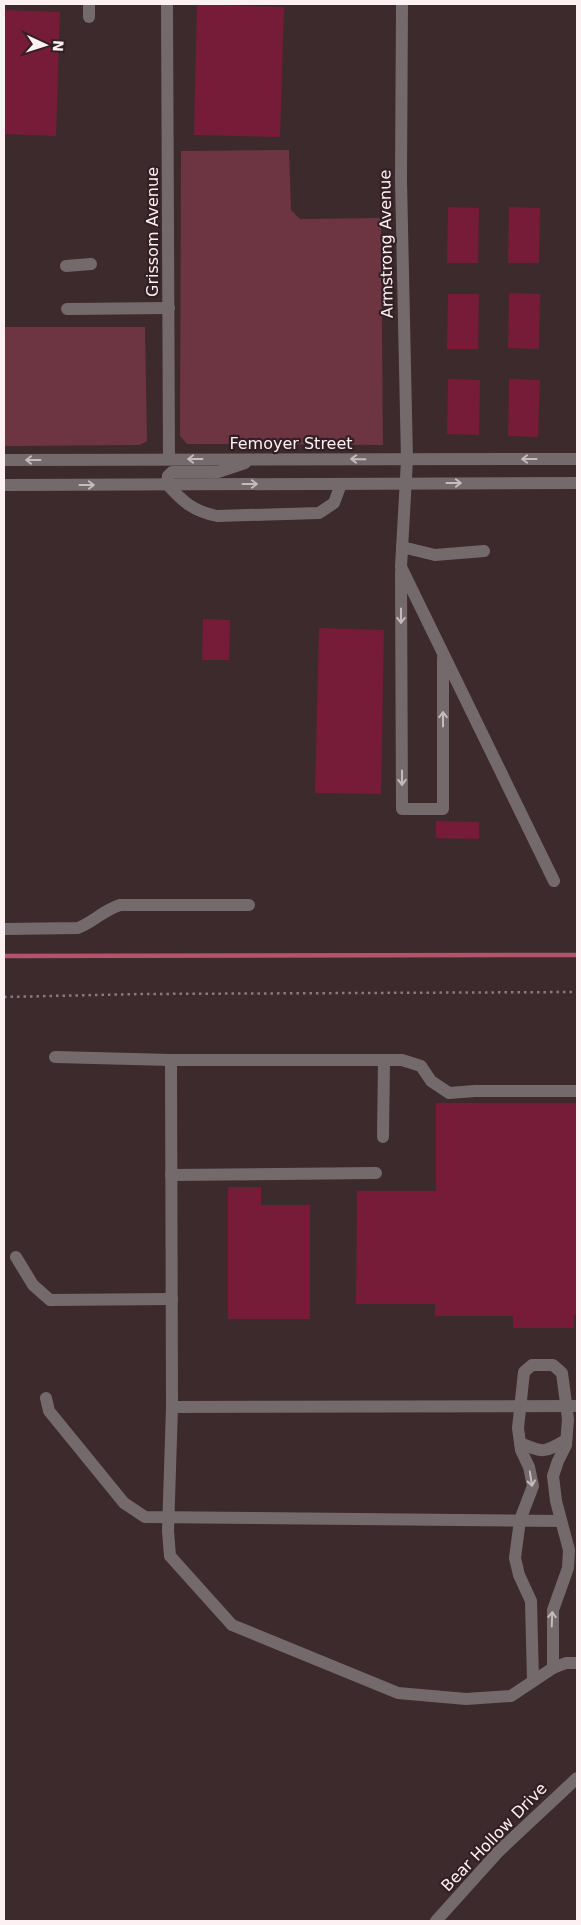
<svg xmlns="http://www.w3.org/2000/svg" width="581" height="1925" font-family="'DejaVu Sans',sans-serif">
<rect width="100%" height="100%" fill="#3c2a2d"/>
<!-- green -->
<g fill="#6d3442">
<polygon points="289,150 291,210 300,219 381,218 383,445 187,444 180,436 181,151"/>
<polygon points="4,327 145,327 147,441 140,445 4,446"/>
</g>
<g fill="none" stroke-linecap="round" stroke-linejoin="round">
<!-- stream -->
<polyline stroke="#b4546c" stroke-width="4.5" points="4,956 577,955"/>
</g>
<!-- building -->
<g fill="#761c39">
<polygon points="197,4 284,7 280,137 194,135"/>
<polygon points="4,10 60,12 56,136 4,134"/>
<polygon points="448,207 479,208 478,263 447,263"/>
<polygon points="509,207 540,208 539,263 508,263"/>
<polygon points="509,293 540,294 539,349 508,348"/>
<polygon points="448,294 479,294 478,349 447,349"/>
<polygon points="448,379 480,380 479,435 447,434"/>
<polygon points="509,379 540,380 538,437 508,436"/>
<polygon points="203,619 230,620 229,660 202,660"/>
<polygon points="319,628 384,630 381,794 315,793"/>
<polygon points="436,821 479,822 479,839 436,838"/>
<polygon points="436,1103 577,1103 577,1315 574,1315 574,1328 513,1328 513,1316 435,1316 435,1304 356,1304 357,1191 436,1191"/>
<polygon points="228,1187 261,1187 261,1205 310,1205 310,1319 228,1319"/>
</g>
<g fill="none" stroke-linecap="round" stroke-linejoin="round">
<!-- path -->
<polyline stroke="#8b7b7e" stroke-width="2.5" stroke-dasharray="2.5 4" stroke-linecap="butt" points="4,997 142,994 577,992"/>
<!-- minor -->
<g stroke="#746a6c" stroke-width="12">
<polyline points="89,4 89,17"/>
<polyline points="167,4 169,459"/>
<polyline points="402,4 401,180 407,460 401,567 554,881"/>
<polyline points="66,266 91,264"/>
<polyline points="67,309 169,308"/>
<polyline points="4,460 577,459"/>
<path d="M245,463l-27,9h-46l-4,4 -1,8c16,18 26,27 50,32l102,-3 15,-10 7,-19"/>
<polyline points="4,485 577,483"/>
<polyline points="402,547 435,555 484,551"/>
<polyline points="401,572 402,809 443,809 443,658"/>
<path d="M4,929l74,-1c17,-7 24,-17 42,-23h129"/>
<polyline points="55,1057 171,1060 402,1060 421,1066 431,1081 449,1093 475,1091 577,1091"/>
<polyline points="171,1060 172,1407 168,1531 170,1556 232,1625 398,1693 466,1699 511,1696 553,1668 566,1663 577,1663"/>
<polyline points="383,1137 384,1060"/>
<polyline points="171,1175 376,1173"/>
<polyline points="16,1257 33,1285 50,1300 172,1299"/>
<polyline points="46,1398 49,1411 124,1503 145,1517 561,1521"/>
<polyline points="172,1407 577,1406"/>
<path d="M520,1443c24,10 24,10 46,-3"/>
<polyline points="533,1681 531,1601 519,1575 515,1558 520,1520 533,1486 529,1467 521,1450 518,1428 524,1372 532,1365 553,1365 562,1373 568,1419 566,1445 558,1461 553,1476 556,1501 569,1550 568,1568 553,1610 553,1668"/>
<polyline points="436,1921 499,1851 577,1778"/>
</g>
</g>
<!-- one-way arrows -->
<defs><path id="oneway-shaft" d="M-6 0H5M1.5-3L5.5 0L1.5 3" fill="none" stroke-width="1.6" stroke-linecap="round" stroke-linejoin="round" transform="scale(1.25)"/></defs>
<g stroke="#c6babc">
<use href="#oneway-shaft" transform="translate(195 459) rotate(180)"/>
<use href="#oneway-shaft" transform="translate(358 459) rotate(-179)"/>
<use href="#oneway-shaft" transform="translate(529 459) rotate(-180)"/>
<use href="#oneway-shaft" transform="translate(33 460) rotate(180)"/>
<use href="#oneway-shaft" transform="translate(454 483)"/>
<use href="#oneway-shaft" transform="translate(250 484)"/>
<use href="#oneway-shaft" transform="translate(87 485)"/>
<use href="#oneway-shaft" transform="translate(401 616) rotate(90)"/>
<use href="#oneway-shaft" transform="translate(443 719) rotate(-90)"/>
<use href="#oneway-shaft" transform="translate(402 778) rotate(90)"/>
<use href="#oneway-shaft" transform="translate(531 1479) rotate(81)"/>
<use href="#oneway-shaft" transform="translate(552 1619) rotate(-88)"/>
</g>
<g text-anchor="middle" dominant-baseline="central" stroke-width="4.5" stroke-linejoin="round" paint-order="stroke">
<!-- street labels -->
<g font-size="16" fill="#fdf0f2" stroke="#322024">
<text transform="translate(152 232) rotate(-90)">Grissom Avenue</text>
<text transform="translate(386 244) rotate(-91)">Armstrong Avenue</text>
<text x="291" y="443">Femoyer Street</text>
<text transform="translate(494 1837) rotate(-46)">Bear Hollow Drive</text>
</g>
</g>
<!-- border -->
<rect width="581" height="1925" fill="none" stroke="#fdf0f2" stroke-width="10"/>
<!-- north arrow -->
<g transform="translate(45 45) rotate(94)" stroke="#322024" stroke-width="4" paint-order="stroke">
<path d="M0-4L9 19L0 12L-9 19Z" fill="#fdf0f2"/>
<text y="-8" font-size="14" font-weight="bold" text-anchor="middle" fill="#fdf0f2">N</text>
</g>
</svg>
